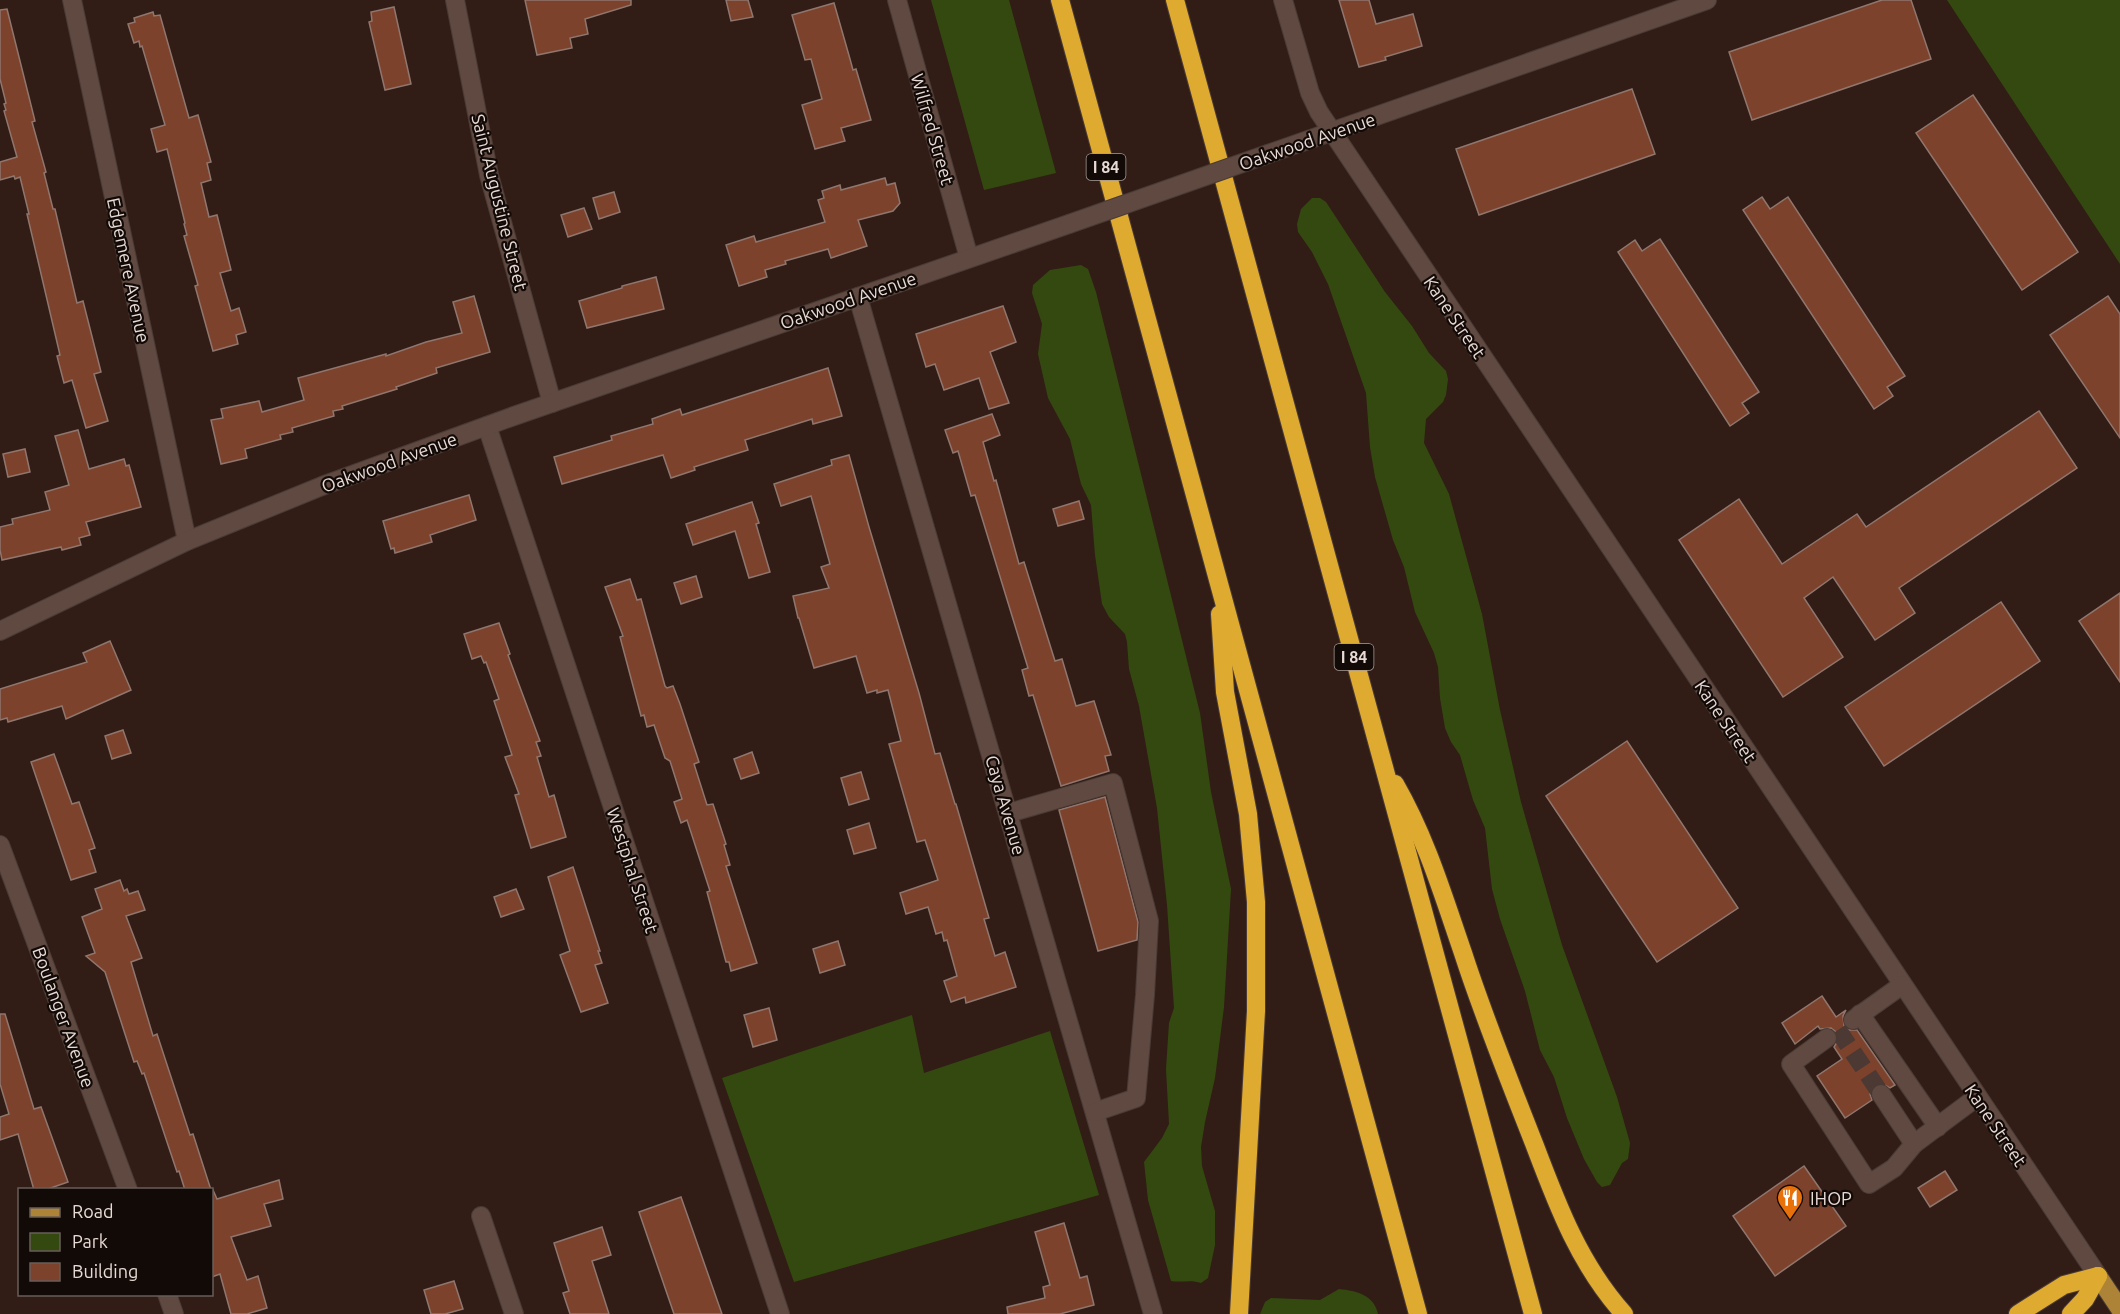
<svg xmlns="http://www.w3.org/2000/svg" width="2120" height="1314" font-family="Ubuntu,sans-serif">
<rect width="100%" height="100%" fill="#311d16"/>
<!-- green -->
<g fill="#344910">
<polygon points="931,0 1009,0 1056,173 984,190"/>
<polygon points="1948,0 2120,0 2120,264 1947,0"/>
<polygon points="1312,198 1320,198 1326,202 1385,292 1412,326 1429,353 1446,371 1448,379 1446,395 1443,402 1426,419 1424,443 1449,494 1482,614 1500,710 1521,802 1562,945 1617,1097 1630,1143 1628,1159 1622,1163 1610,1185 1602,1187 1597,1182 1584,1159 1567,1118 1554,1077 1540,1050 1525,991 1500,919 1492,889 1485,828 1473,800 1460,755 1451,742 1445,728 1440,698 1438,667 1434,653 1415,612 1404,567 1393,540 1375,477 1370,447 1366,393 1328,284 1312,252 1298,232 1297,224 1301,209"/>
<path d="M1081,265l7,4 8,23 104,421 11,79 20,97 -7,118 -9,71 -10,44 -4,25 1,19 13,45v34l-7,33 -7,5c-10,-4 -20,0 -30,-2l-23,-81 -4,-38 18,-24 7,-14 -3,-55 3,-46 5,-15 -7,-103 -10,-97 -18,-102 -10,-37 -2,-27 -2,-8 -16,-17 -7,-13 -7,-49 -4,-50 -10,-21 -11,-45 -22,-41 -10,-44 4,-30 -10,-31 1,-8 17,-15z"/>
<polygon points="912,1015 924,1073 1050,1031 1099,1195 794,1282 722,1078"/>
<path d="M1339,1289c18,2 35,6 39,25h-118l5,-12 6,-4 49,2z"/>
</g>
<!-- building -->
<g fill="#7d422c" stroke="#8f766e" stroke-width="1.5">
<polygon points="525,0 631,0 631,5 585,19 588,34 570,38 572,48 537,55"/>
<polygon points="726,0 748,0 753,17 731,21"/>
<polygon points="1339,0 1369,0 1376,24 1413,14 1422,46 1385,57 1386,60 1359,67"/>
<polygon points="1882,0 1911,0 1931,59 1752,120 1729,52"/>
<polygon points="834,3 850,59 853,70 856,69 871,120 841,128 845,141 815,149 802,105 822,99 811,59 805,60 792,15"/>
<polygon points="394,7 411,84 385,90 369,22 372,21 371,12"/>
<polygon points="7,9 35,121 32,122 46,172 44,173 53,209 55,209 77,303 83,301 101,372 94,374 108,421 86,428 72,380 64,383 57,356 60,355 27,214 29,214 20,177 15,179 14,176 0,180 0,162 17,157 4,111 6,110 4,104 6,103 0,79 0,10"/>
<polygon points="153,12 154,16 160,15 189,118 198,115 211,162 207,163 211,180 201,183 209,217 217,215 231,270 220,273 231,311 239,308 246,332 236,335 238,344 213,351 195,286 198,285 184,236 187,235 184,224 185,223 167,149 157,152 151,129 165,125 142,46 140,47 139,41 134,43 128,24 135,22 134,18"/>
<polygon points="1632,89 1655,154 1479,215 1456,149"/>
<polygon points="1973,95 2078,252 2022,290 1916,133"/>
<polygon points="885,178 887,185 895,183 900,203 893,211 858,220 867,246 831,258 828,249 785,261 786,264 765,270 767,277 739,286 726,245 754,236 756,242 825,222 818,200 824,198 822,191 840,185 841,190"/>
<polygon points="614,192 620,212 599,219 593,198"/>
<polygon points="1762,197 1770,209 1788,197 1905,376 1887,387 1893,396 1874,409 1743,210"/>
<polygon points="584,208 592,229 568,237 561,215"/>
<polygon points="1660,239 1759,392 1742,403 1749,413 1730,426 1618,252 1635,240 1642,251"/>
<polygon points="656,277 664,309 587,328 579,301 622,288 622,286"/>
<polygon points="474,296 490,352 436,368 437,373 396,387 397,389 342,406 343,409 333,411 334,416 292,428 293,432 280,435 281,439 245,449 247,458 221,464 211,420 223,418 221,409 259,401 262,412 304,400 298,378 386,354 386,356 426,342 462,333 453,302"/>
<polygon points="2108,296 2120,314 2120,438 2050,335"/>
<polygon points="1003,306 1016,342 990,352 1009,403 989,409 979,378 944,390 935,364 926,367 916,334"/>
<polygon points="828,368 842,416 813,424 812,419 745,440 748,450 694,467 695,470 671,478 663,455 562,484 554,457 612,440 611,436 653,424 652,419 680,409 682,415"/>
<polygon points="2039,411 2077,468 1899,588 1915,613 1875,640 1833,577 1804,598 1843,657 1783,697 1679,540 1739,499 1782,564 1857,514 1866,527"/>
<polygon points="992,414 1000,435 983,442 994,481 996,480 1019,564 1024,562 1055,661 1062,659 1076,706 1094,701 1111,755 1105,756 1109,771 1061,786 1033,695 1029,696 1022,670 1028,668 975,495 971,496 958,451 953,453 945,430"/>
<polygon points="78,430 89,469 124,459 126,466 129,465 141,507 86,522 90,535 79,538 81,545 62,550 61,547 2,560 0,550 0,527 13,524 12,519 50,510 45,492 69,485 55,436"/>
<polygon points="25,449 30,472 8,477 3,454"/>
<polygon points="849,455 869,527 919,693 935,754 940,753 955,804 956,804 989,918 984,919 995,956 1005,952 1016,987 966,1003 965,997 951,1002 944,981 957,976 947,940 944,941 942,932 936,934 928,907 906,914 900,893 938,880 925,840 917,842 889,744 901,741 888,690 877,693 877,690 867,693 856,656 814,668 799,618 798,618 793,596 829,588 821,567 830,564 811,496 781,506 774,484 832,465 831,460"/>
<polygon points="469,495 476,520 430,535 432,542 395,553 394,548 391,549 383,521"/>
<polygon points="1079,501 1084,519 1058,526 1053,509"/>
<polygon points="752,502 759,523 756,524 770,572 749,578 735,531 693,545 686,524"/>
<polygon points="696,576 702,597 681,604 674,583"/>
<polygon points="630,579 637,600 641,599 665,686 667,688 673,686 680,704 699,762 694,764 707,805 713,804 726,844 724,845 730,865 726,866 757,963 731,971 729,962 726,962 707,892 710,891 687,820 681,823 674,802 682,799 670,761 665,758 654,725 647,727 644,715 641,716 620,637 623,636 605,587"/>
<polygon points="2120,593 2120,682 2079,621"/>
<polygon points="2001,602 2040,661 1884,766 1845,707"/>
<polygon points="499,623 510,654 508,655 540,741 536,742 541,756 537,757 549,797 554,795 566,837 531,848 515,795 519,794 505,757 512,755 494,701 499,699 486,662 484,663 481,656 472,659 464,634"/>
<polygon points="110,641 131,690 66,719 62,706 8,722 7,718 0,720 0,689 87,662 83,653"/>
<polygon points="123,730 131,753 112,759 105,736"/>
<polygon points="1627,741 1738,908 1657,962 1546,796"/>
<polygon points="752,752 759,773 741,779 734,759"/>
<polygon points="54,754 72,804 79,802 95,848 89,850 96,872 71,880 31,762"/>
<polygon points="861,772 869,799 849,805 841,778"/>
<polygon points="1105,797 1138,922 1137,940 1098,951 1059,810"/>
<polygon points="869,823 876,848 854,854 847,830"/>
<polygon points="573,867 600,951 598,951 602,963 595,965 608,1003 581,1012 560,955 570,951 548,877"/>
<polygon points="120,880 124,891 127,889 129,894 138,891 145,910 126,916 142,958 131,962 153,1036 157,1034 190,1135 193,1134 211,1190 185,1190 179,1171 177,1172 144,1073 142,1074 137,1061 134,1062 105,972 86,956 95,953 82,917 102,909 95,889"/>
<polygon points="516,889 524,909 501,917 494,897"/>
<polygon points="838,941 845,965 820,973 813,949"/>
<polygon points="1822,996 1836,1017 1846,1010 1843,1016 1844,1026 1849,1030 1857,1030 1895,1085 1890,1088 1881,1083 1874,1085 1870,1094 1872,1100 1845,1118 1817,1076 1842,1059 1834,1047 1837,1042 1836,1032 1831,1028 1820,1029 1818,1026 1795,1044 1782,1023"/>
<polygon points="769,1008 777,1040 753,1047 744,1015"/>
<polygon points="0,1014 5,1014 34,1109 41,1107 68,1182 45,1190 34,1190 18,1134 0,1140 0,1117 9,1114 0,1084"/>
<polygon points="1804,1166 1846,1226 1775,1276 1733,1216"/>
<polygon points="1945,1171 1957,1190 1930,1207 1918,1188"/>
<polygon points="279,1180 283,1199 264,1204 271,1226 231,1237 247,1280 258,1276 267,1308 247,1314 231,1314 220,1274 212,1277 212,1190 213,1190 217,1199"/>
<polygon points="681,1197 722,1314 674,1314 639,1212"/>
<polygon points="1064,1223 1080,1278 1087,1276 1094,1305 1060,1314 1008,1314 1007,1307 1045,1298 1043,1287 1050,1285 1035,1232"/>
<polygon points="602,1227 611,1255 592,1261 609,1314 570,1314 563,1293 569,1291 554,1243"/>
<polygon points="454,1281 463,1309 445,1314 431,1314 424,1290"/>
</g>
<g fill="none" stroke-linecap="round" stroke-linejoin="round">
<!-- minor-tunnel -->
<polyline stroke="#4c3933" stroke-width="18" stroke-dasharray="18 9" stroke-linecap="butt" points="1838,1030 1881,1094"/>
<defs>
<g id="minor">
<polyline points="72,0 187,541"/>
<polyline points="455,0 489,175 552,403"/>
<polyline points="897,0 969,258"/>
<polyline points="1283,0 1310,93 1319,112 2098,1276"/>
<polyline points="1268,154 1707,0"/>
<polyline points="858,297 1153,1314"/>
<polyline points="487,426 780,1314"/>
<polyline points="0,631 187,541 322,486 514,416 1069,224"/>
<polyline points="1009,813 1113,783 1149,921 1145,995 1136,1098 1095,1112"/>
<polyline points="0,845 128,1190"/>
<polyline points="1860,1014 1938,1127"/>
<polyline points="1853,1020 1902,985"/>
<polyline points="1827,1038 1791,1064 1869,1184 1894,1168 1914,1144 1977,1097"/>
<polyline points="1881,1094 1914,1144"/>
<polyline points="481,1216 514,1314"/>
<polyline points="167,1294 174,1314"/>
</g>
<polyline id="major" points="2098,1276 2120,1309"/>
<g id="highway">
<polyline points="1060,0 1418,1314"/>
<polyline points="1175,0 1533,1314"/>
<polyline points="1220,614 1225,692 1248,814 1256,902 1256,1011 1239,1314"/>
<path d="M1395,784c31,54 48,111 68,169 21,65 47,129 72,193 23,61 45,119 89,168"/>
<polyline points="2018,1314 2064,1285 2098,1276"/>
<polyline points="2071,1314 2085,1299 2098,1276"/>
</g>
</defs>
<!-- minor casing -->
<use href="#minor" stroke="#4a3a35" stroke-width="20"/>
<!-- major casing -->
<use href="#major" stroke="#4a3a35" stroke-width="20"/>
<!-- highway casing -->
<use href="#highway" stroke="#4a3a35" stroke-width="20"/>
<!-- minor -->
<use href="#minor" stroke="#5f4941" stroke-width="18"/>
<!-- major -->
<use href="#major" stroke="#ac8337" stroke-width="18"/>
<!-- highway -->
<use href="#highway" stroke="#dfaa30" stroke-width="18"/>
<defs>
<polyline id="minor-bridge" points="1069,224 1268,154"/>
</defs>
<!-- minor-bridge casing -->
<use href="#minor-bridge" stroke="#4a3a35" stroke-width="20" stroke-linecap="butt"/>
<!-- minor-bridge -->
<use href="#minor-bridge" stroke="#5f4941" stroke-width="18"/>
</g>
<!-- icons -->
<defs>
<symbol id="restaurant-pin" viewBox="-11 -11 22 30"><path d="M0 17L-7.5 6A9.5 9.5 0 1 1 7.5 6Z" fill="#e8710a" stroke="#120a07"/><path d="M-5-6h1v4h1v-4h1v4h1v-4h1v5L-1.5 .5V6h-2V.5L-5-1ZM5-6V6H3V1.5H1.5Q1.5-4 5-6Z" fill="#fff"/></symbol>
</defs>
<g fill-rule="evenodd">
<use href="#restaurant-pin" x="1775" y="1183" width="30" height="40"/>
</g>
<g text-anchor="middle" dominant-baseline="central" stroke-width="4.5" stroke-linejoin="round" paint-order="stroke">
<!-- shield labels -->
<g fill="#120a07" stroke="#a89c97" stroke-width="1.5">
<rect x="1086.5" y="154" width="39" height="26" rx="4.5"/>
<rect x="1334.5" y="644" width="39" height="26" rx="4.5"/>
</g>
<g font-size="16" font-weight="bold" fill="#e8dad5">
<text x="1106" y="167">I 84</text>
<text x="1354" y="657">I 84</text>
</g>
<!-- street labels -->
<g font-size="18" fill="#e8dad5" stroke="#120a07">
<text transform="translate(933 129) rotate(74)">Wilfred Street</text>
<text transform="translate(1307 141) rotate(-19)">Oakwood Avenue</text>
<text transform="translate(500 202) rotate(76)">Saint Augustine Street</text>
<text transform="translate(129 270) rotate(78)">Edgemere Avenue</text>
<text transform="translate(848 300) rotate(-19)">Oakwood Avenue</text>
<text transform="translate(1455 317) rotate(56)">Kane Street</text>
<text transform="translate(389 462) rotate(-20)">Oakwood Avenue</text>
<text transform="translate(1726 721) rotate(56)">Kane Street</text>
<text transform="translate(1006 805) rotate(74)">Caya Avenue</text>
<text transform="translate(633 870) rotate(72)">Westphal Street</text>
<text transform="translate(64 1017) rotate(70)">Boulanger Avenue</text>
<text transform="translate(1996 1125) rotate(56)">Kane Street</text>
</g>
<!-- poi labels -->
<g font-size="18" fill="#e8dad5" stroke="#120a07" text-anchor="start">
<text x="1810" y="1198">IHOP</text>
</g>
</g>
<!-- legend -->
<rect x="18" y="1188" width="195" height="108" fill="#120a07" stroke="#685d59" stroke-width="1.5"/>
<rect x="30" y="1208" width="30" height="9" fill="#ac8337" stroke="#685d59" stroke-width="1.5"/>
<text x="72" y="1218" font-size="18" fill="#e8dad5">Road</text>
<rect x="30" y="1233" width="30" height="18" fill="#344910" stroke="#685d59" stroke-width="1.5"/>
<text x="72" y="1248" font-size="18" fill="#e8dad5">Park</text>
<rect x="30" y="1263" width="30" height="18" fill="#7d422c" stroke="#685d59" stroke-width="1.5"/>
<text x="72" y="1278" font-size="18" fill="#e8dad5">Building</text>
</svg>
